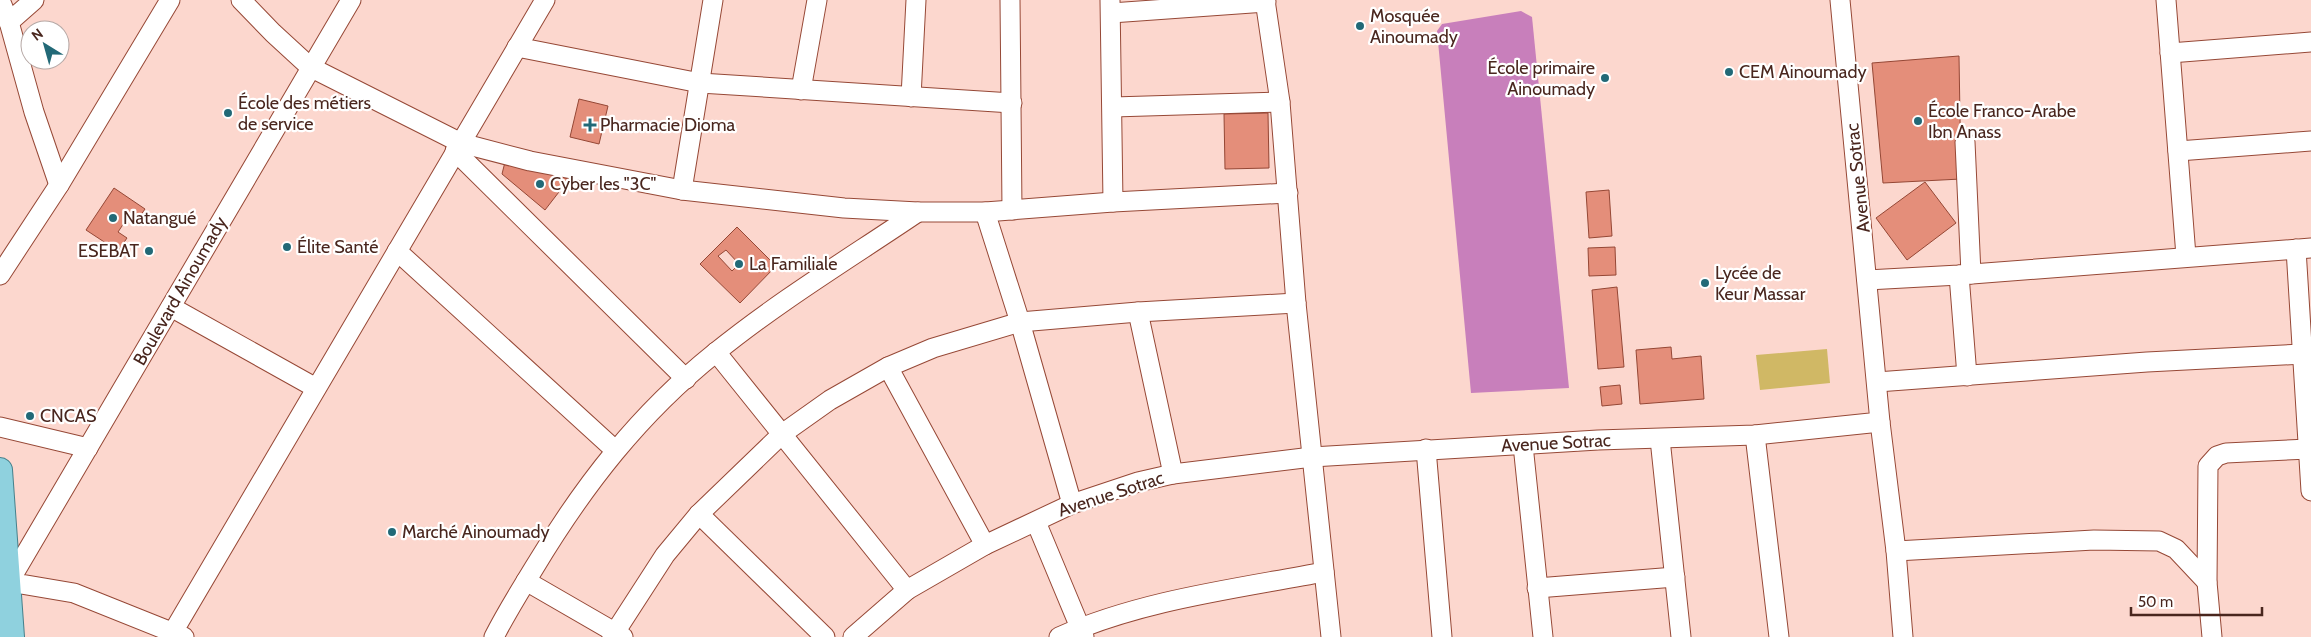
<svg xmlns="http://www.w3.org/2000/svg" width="2311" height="637" font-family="Cabin,sans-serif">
<rect width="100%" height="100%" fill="#fcd7ce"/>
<!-- green -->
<polygon fill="#d0b865" points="1827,349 1830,383 1760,390 1756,355"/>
<!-- water -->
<polygon fill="#c87fbb" points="1521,11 1532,17 1569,388 1471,393 1437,31 1442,24"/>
<!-- building -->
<g fill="#e48e7a" stroke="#954735" fill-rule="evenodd">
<polygon points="1959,56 1961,179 1883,183 1872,63"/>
<polygon points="579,99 608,106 599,144 570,137"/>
<polygon points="1268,113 1269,168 1225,169 1224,114"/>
<polygon points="505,162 569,179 545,210 502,174"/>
<polygon points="1925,182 1956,223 1907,260 1876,218"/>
<polygon points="114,188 145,209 136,222 128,217 118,232 127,238 118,251 86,230"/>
<polygon points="1609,190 1612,236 1589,238 1586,192"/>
<path d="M737,227l39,39 -36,37 -40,-39zM726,250l13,14 -7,7 -14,-15z"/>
<polygon points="1615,247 1616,275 1589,276 1588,248"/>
<polygon points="1617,287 1624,367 1598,369 1592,290"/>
<polygon points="1671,347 1672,359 1701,356 1704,399 1640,404 1636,350"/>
<polygon points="1620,385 1622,404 1602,406 1600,387"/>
</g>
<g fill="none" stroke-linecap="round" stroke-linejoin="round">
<defs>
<g id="minor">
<polyline points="0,0 9,22 34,112 59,185"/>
<polyline points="241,0 273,33 310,67 461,143 530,161 682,190 844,208 918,212 985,212 1113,202 1288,193"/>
<polyline points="1010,0 1012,210"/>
<polyline points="1110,0 1113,202"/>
<polyline points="1265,0 1280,102 1296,303 1331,637"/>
<polyline points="2166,0 2186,256"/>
<polyline points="1111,13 1266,2"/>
<polyline points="9,22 34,0"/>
<polyline points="517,47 700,83 1012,103"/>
<polyline points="2170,53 2311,42"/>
<polyline points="801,90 817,0"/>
<polyline points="911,97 916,0"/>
<polyline points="1113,107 1280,102"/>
<polyline points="1965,142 1971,274"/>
<polyline points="455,151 686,379"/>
<polyline points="2178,151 2311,141"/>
<polyline points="682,190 713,0"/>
<polyline points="985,212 1020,322 1072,504"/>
<polyline points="2296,249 2311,491"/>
<polyline points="397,251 615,450"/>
<polyline points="0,275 59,185 170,0"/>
<polyline points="1959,275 1967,376"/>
<polyline points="1867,280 1959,275 2311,248"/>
<polyline points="171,307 316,388"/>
<polyline points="1138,312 1173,474"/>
<polyline points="716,352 907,590"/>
<polyline points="888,367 985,545"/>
<polyline points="1877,382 2147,362 2303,354"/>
<polyline points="1880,422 1896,551 1903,637"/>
<polyline points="0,427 88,448"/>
<polyline points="1755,435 1779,637"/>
<polyline points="1660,439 1681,637"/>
<polyline points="1523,445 1543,637"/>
<polyline points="1426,449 1442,637"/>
<polyline points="699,514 825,637"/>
<polyline points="1036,522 1084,637"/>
<polyline points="1896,551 2094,540 2159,541 2176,549 2207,582"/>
<polyline points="526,581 623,637"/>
<polyline points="1537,588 1675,577"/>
<polyline points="172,637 173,632 545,0"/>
<polyline points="184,637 74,593 9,582 351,0"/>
<path d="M494,637c12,-24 26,-46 40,-69 50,-83 105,-154 181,-215 64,-52 135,-95 203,-141"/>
<polyline points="612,637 665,555 699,514 782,434 830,400 888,367 933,348 1020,322 1138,312 1296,303"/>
<polyline points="853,637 907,590 985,545 1072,504 1138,482 1173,474 1312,457 1598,440 1755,435 1880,422 1840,0"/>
<path d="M1059,637c83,-37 176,-48 265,-65"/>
<polyline points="2212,637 2207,582 2208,466 2217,456 2226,453 2309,449"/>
</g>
<polyline id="major" points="0,470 12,637"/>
</defs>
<!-- minor casing -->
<use href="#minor" stroke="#964836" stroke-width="21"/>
<!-- major casing -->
<use href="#major" stroke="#46818c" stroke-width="26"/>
<!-- minor -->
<use href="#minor" stroke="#fff" stroke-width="19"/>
<!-- major -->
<use href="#major" stroke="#8fd1de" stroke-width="24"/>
</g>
<!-- markers -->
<g fill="#226977" stroke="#fff" stroke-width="2">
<circle cx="1360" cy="26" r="5"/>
<circle cx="1729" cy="72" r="5"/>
<circle cx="1605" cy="78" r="5"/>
<circle cx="228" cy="113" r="5"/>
<circle cx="1918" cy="121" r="5"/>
<path d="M587.5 117.5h5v5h5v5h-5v5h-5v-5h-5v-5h5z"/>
<circle cx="540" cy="184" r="5"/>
<circle cx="113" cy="218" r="5"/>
<circle cx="287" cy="247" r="5"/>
<circle cx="149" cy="251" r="5"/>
<circle cx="739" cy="264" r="5"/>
<circle cx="1705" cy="283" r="5"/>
<circle cx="30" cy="416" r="5"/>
<circle cx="392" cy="532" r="5"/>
</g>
<g text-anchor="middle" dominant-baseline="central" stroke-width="4.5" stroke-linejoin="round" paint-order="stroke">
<!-- poi labels -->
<g font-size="18" fill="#49261e" stroke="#fff" text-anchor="start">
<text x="1370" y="16">Mosquée<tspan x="1370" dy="21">Ainoumady</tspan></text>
<text x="1595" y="68" text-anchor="end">École primaire<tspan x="1595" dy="21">Ainoumady</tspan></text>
<text x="1739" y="72">CEM Ainoumady</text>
<text x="238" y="103">École des métiers<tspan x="238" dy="21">de service</tspan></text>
<text x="1928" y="111">École Franco-Arabe<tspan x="1928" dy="21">Ibn Anass</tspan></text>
<text x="600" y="125">Pharmacie Dioma</text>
<text x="550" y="184">Cyber les "3C"</text>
<text x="123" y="218">Natangué</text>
<text x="297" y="247">Élite Santé</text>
<text x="139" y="251" text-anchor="end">ESEBAT</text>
<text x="749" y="264">La Familiale</text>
<text x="1715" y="273">Lycée de<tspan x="1715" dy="21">Keur Massar</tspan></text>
<text x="40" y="416">CNCAS</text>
<text x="402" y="532">Marché Ainoumady</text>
</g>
<!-- street labels -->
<g font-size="18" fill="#49261e" stroke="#fff">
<text transform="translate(1858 178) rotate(-96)">Avenue Sotrac</text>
<text transform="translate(180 291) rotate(-60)">Boulevard Ainoumady</text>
<text transform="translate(1556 443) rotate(-3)">Avenue Sotrac</text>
<text transform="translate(1111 494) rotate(-18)">Avenue Sotrac</text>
</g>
</g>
<!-- north arrow -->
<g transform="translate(45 45) rotate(323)"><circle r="24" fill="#ffffff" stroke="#b6a8a5"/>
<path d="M0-4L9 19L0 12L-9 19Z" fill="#226977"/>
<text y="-8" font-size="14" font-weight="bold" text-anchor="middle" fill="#49261e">N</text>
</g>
<!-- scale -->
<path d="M2131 607v8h131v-8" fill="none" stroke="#49261e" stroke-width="2.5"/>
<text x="2138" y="607" font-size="15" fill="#49261e" stroke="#ffffff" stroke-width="4" paint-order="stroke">50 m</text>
</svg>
